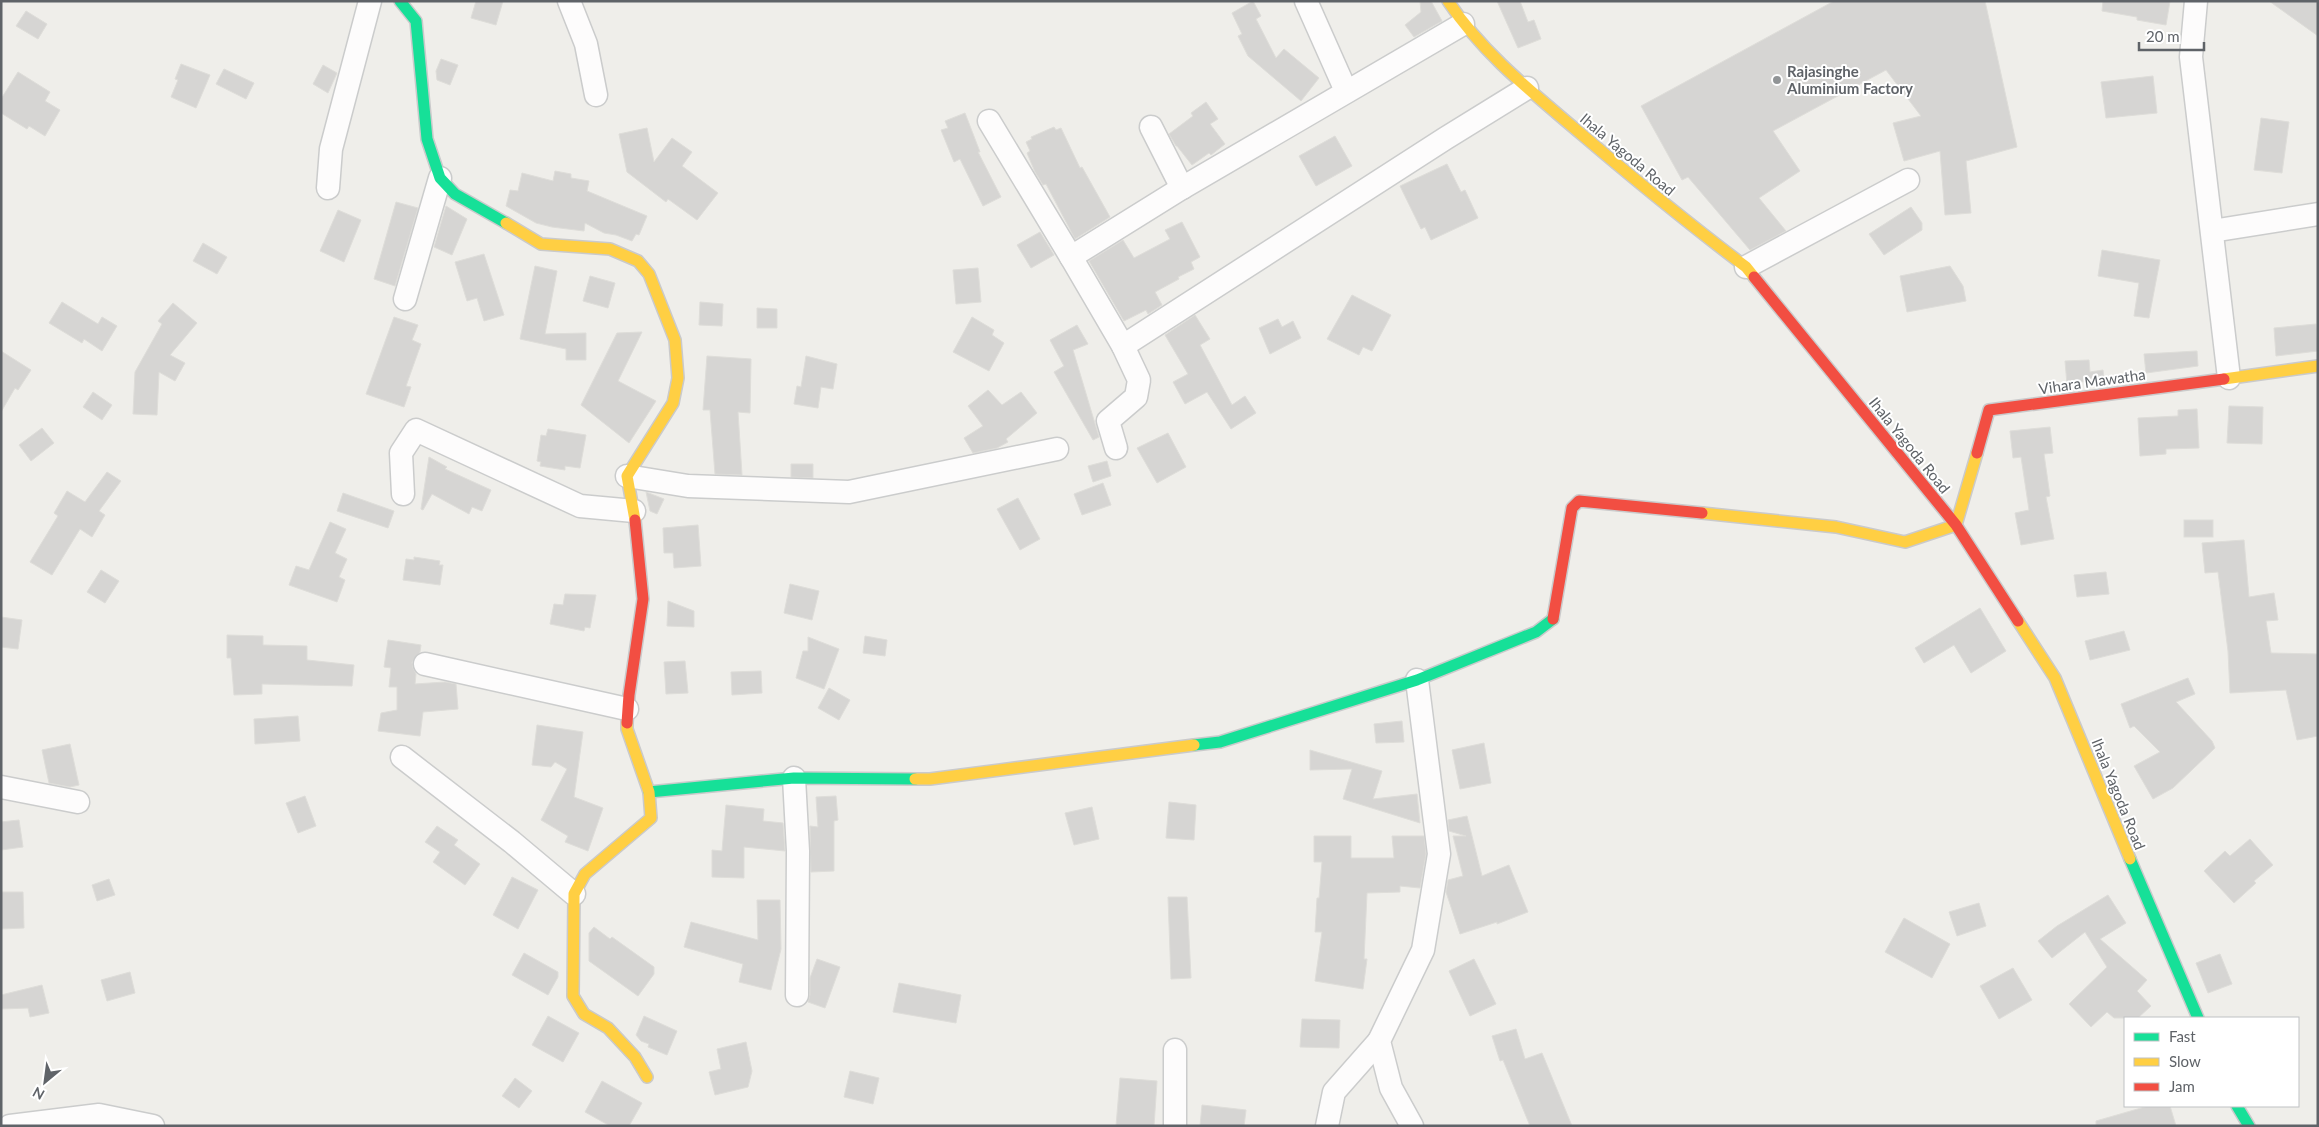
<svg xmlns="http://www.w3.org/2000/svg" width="2319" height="1127" font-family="Lato,sans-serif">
<rect width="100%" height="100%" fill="#efeeea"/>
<!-- building -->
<g fill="#d6d5d3" stroke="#deddd9">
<polygon points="476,1 503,1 496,25 471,18"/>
<polygon points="1253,1 1261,16 1256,19 1276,58 1284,49 1319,78 1301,101 1248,56 1238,36 1242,34 1232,13"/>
<polygon points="1420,1 1431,1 1442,21 1414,37 1405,25 1421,12"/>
<polygon points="1497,1 1520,1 1528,22 1534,20 1541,39 1518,48"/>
<polygon points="1834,1 1985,1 2017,147 1966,161 1971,213 1945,215 1940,151 1904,161 1893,123 1921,116 1886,70 1773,131 1800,171 1759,198 1786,231 1750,250 1688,177 1682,180 1641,106"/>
<polygon points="2103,1 2170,1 2166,25 2137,20 2137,17 2102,11"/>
<polygon points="2269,1 2318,1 2318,36"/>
<polygon points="26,11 47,24 38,39 16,26"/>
<polygon points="441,59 458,65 450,85 437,80 436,71"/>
<polygon points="181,64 210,75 196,108 171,97 178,80 175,79"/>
<polygon points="323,65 337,73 328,93 313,84"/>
<polygon points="224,69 254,83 246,99 216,84"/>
<polygon points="18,72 50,92 45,101 60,110 45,136 29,126 27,129 1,113 1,99"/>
<polygon points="2153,76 2157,113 2106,118 2101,82"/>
<polygon points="1206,102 1218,119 1210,124 1225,144 1211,155 1209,153 1192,165 1177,146 1176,146 1169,134 1193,116 1191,113"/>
<polygon points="965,113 980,152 978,152 1001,197 983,206 960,159 954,162 941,130 948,128 945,121"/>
<polygon points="2261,118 2289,122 2282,173 2254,170"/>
<polygon points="1054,127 1056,130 1061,128 1080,168 1082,167 1110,217 1075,239 1046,184 1043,185 1035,172 1027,153 1030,151 1026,142 1032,139 1031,137"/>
<polygon points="647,128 654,162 672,138 692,152 682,166 718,193 697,220 668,199 666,202 627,172 619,134"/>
<polygon points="1335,136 1352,166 1316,186 1299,156"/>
<polygon points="1447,164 1461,192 1465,190 1478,218 1431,240 1425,227 1421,229 1400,186"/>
<polygon points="555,171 571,174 571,178 589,181 587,191 647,216 639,235 636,234 632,241 616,235 604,233 585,223 584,231 552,227 536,223 506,206 510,190 518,191 522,173 553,181"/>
<polygon points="396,202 418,208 395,286 374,279"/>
<polygon points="446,206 467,219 452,255 434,247"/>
<polygon points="1911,207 1922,223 1922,230 1884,255 1869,234"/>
<polygon points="338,210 361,220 344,262 320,251"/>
<polygon points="1182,222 1200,257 1191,262 1194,269 1178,277 1179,279 1155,292 1162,305 1148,314 1146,310 1124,321 1089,261 1123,240 1134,258 1170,239 1165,230"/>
<polygon points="1040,232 1054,255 1031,268 1017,245"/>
<polygon points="203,243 227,257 217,274 193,261"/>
<polygon points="2102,250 2160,260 2149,318 2134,316 2139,283 2098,276"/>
<polygon points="484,254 504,315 484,321 477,298 467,301 455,262"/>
<polygon points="535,266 557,271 545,334 586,333 586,360 566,360 566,349 520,339"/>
<polygon points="1950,266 1963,286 1966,301 1907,312 1900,276"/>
<polygon points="978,268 981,302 956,304 953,270"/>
<polygon points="590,276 615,283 608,308 583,301"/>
<polygon points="1352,295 1391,315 1372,351 1363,347 1359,355 1327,339"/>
<polygon points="62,302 98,324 102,317 117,326 102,351 84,339 82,343 49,323"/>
<polygon points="700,302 723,304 722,326 699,325"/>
<polygon points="173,303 197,323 170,355 185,363 175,381 159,372 157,415 133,414 135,372 162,324 158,321"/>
<polygon points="757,308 777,309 777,328 757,328"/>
<polygon points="1195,315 1210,339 1200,345 1232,405 1245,396 1256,413 1231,429 1207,392 1185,404 1173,382 1188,374 1165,335"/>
<polygon points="394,317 418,325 412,340 421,344 406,386 411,387 404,407 366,394"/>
<polygon points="972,317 994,330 992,335 1004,343 989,371 953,352"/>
<polygon points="1278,319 1282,327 1293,321 1301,338 1270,354 1259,328"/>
<polygon points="2316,324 2318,351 2276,356 2274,328"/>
<polygon points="1077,325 1088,344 1073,350 1099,437 1093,440 1054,372 1064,366 1050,340"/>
<polygon points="642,332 618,381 656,401 629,443 581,405 617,333"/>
<polygon points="1,351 31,370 18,390 15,388 1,412"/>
<polygon points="2197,351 2198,366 2146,373 2144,354"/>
<polygon points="707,356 751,359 750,413 738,412 742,475 715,474 710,410 703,410"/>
<polygon points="806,356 837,364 833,389 821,387 818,408 794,404 797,386 801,387"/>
<polygon points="2089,360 2090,372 2103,370 2104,379 2067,384 2065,361"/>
<polygon points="988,390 1002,405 1021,392 1037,413 1006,439 1008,442 997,448 973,453 964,438 983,426 968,406"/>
<polygon points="93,392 112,405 102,420 83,407"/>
<polygon points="2229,406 2263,407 2262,444 2227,443"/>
<polygon points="2197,409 2199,448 2166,449 2166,454 2140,456 2138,418 2178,416 2178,410"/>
<polygon points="2050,427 2053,453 2044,454 2050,496 2046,497 2054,539 2021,545 2015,513 2029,510 2021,457 2013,458 2010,431"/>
<polygon points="42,428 54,443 31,461 19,445"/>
<polygon points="548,429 586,435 580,468 565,466 565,470 540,466 541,462 537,461 541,435 546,436"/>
<polygon points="1168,433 1186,467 1157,483 1137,448"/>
<polygon points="429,457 447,467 445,469 491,490 482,511 472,507 469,514 432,494 423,510 421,509"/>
<polygon points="1107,461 1111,476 1093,482 1088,466"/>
<polygon points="791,464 813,464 813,478 791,477"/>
<polygon points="107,472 121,481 99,511 105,515 92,537 80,529 52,575 30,562 58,516 54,513 67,491 85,502"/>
<polygon points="1103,483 1111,505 1082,515 1074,494"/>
<polygon points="646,492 664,499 657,514 650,511"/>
<polygon points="343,493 394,511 388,528 337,511"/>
<polygon points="1018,498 1040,539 1020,550 997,509"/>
<rect x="2184" y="520" width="29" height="17"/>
<polygon points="330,522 346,529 335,553 347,559 339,577 345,580 337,602 289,585 296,566 309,570"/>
<polygon points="698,525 701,566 674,568 673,553 664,553 663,528"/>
<polygon points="2244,540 2249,597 2274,593 2278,620 2266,621 2271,653 2318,654 2318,736 2297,740 2286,690 2230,693 2228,651 2218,572 2205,573 2202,543"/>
<polygon points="414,557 440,561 439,565 443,565 440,585 403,580 406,559 414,560"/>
<polygon points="101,570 119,581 105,603 87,592"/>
<polygon points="2106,572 2109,594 2077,597 2074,575"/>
<polygon points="790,584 819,591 812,620 784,613"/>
<polygon points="565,594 596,595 590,628 585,627 584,631 550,624 554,604 563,605"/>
<polygon points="668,601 694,611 694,627 667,626"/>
<polygon points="1980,608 2006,651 1971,673 1954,645 1924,663 1915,648"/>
<polygon points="1,617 22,620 18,649 1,647"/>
<polygon points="2124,631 2130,650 2090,660 2085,641"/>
<polygon points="227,635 263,636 263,645 307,646 307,660 354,665 352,686 262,684 262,694 234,695 231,658 227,658"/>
<polygon points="865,636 887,640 885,656 863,653"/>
<polygon points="808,637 839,649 824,689 796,678 803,651 808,651"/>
<polygon points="388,640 421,645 420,652 412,662 413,668 416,674 415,684 445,682 456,684 458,709 423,712 420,736 378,731 381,713 397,710 397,687 389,687 391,668 384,667"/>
<polygon points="685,661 688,693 666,694 664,662"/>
<polygon points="761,671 762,693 732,695 731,672"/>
<polygon points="2188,678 2195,694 2176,702 2212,741 2215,748 2173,788 2153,799 2134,766 2160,752 2134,726 2130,728 2121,704"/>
<polygon points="829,688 850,700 839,720 818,708"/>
<polygon points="298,716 300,741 255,744 254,719"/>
<polygon points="1402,721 1404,742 1376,743 1374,724"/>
<polygon points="537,725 583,732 574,797 603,808 588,851 565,842 568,836 541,820 567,769 555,762 551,767 532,765"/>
<polygon points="1484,743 1491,783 1460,789 1452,750"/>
<polygon points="70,744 79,785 70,787 49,783 42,750"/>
<polygon points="1310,750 1382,771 1373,799 1417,794 1420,823 1343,799 1352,769 1310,770"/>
<polygon points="305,796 316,826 298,833 286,803"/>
<polygon points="836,796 838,820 834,821 834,871 811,872 810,826 818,827 816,797"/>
<polygon points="1169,802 1196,805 1194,840 1166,838"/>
<polygon points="726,805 764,809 763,821 783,823 785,851 744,847 744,878 712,877 712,850 722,851"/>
<polygon points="1092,807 1099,839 1074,845 1065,813"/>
<polygon points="1467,816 1482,876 1509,865 1528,912 1497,924 1497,922 1460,934 1446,892 1448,880 1463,876 1453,836 1466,836 1449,831 1448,820"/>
<polygon points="19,820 23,847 1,850 1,822"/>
<polygon points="437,826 458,840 454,845 480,864 465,885 433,862 440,852 425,842"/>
<polygon points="1314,836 1351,836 1351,858 1394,858 1392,836 1424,836 1426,854 1420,888 1400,886 1400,892 1367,893 1364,959 1367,959 1363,989 1315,981 1322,932 1315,932 1317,898 1319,898 1322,862 1314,862"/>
<polygon points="2250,839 2273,865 2254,881 2256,883 2234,903 2204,871 2225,851 2230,856"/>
<polygon points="512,877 538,890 518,929 493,915"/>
<polygon points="109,879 115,895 97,901 92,885"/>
<polygon points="1,892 23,892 24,928 1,929"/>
<polygon points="2108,895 2126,923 2100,939 2147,980 2137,991 2151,1006 2138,1018 2114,1018 2107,1012 2091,1027 2069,1004 2107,967 2085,932 2052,958 2038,941 2057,926"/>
<polygon points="1168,897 1187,897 1191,978 1171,979"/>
<polygon points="757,900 780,900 781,949 771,990 739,982 743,964 684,947 691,922 758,940"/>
<polygon points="1979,903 1986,926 1957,936 1949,912"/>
<polygon points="1904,918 1950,944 1932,978 1885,952"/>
<polygon points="594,927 610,939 612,937 654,967 654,974 638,996 589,961 589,933"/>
<polygon points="524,953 558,972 558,977 548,995 512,975"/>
<polygon points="2220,954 2232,984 2208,993 2196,963"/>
<polygon points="817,959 840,967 825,1008 808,1002 810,995 810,978"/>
<polygon points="1474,959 1496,1004 1470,1016 1449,971"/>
<polygon points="2013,968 2032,1000 1999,1019 1980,986"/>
<polygon points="130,972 135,993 107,1001 101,980"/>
<polygon points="899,983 961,995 956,1023 893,1012"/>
<polygon points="42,985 49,1013 30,1017 28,1008 1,1009 1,995"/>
<polygon points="548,1016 579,1033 563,1062 532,1045"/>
<polygon points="644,1016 677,1031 667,1055 648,1047 649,1044 641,1041 636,1035"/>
<polygon points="1302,1019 1340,1020 1339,1048 1300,1047"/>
<polygon points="1516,1029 1525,1059 1542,1053 1572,1126 1530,1126 1503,1060 1500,1061 1492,1036"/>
<polygon points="746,1042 752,1071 748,1087 715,1095 709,1072 721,1069 717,1049"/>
<polygon points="850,1071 879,1078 873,1104 844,1097"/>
<polygon points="515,1078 532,1091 519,1108 502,1096"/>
<polygon points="1120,1078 1157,1081 1154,1126 1116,1126"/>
<polygon points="602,1081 642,1103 629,1126 610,1126 585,1112"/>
<polygon points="1202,1105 1246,1110 1244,1126 1200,1126"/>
<polygon points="2148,1106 2170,1106 2176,1126 2096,1126 2096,1121"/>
</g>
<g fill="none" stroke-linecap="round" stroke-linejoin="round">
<defs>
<g id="street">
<polyline points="569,1 586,44 596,95"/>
<polyline points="1306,1 1346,91"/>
<polyline points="2196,1 2191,57 2229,378"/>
<polyline points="1463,24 1182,188 1071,257 1123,346 1446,138 1527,88"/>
<polyline points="989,121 1071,257"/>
<polyline points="1151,127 1182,188"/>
<polyline points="328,188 331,149 370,1"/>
<polyline points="2212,231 2318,214"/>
<polyline points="1746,267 1908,180"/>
<polyline points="405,299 440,178"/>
<polyline points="1116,448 1108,421 1136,397 1139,380 1123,346"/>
<polyline points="627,476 688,486 849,492 1057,449"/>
<polyline points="403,494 401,453 416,430 580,506 634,511"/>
<polyline points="425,664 627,709"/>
<polyline points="402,757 512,842 574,894"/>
<polyline points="794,778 798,851 797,995"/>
<polyline points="1,787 78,802"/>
<polyline points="1175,1050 1175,1126"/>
<polyline points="10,1126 99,1115 153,1126"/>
<polyline points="1327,1126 1334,1092 1379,1041"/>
<polyline points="1412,1126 1391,1088 1379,1041 1423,950 1439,854 1417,680"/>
</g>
<g id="fast">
<polyline points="400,1 416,21 427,139 440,178 455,194 506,223"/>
<polyline points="1194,745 1220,742 1417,680 1536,632 1553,619"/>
<polyline points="649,792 794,778 915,779"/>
<polyline points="2130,859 2198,1018"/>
<polyline points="2237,1106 2249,1126"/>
</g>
<g id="slow">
<path d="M1448,1c34,52 85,92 132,132 54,46 109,91 166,134l8,10"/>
<polyline points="506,223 541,244 610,249 638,261 649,274 675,340 678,378 673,403 627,476 635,520"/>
<polyline points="2224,379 2318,366"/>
<polyline points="1702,513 1836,527 1905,542 1956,525 1977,453"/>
<polyline points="2018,621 2055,678 2130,859"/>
<polyline points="627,723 627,729 649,792 651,818 585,874 574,894 573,996 584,1014 608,1028 635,1057 647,1077"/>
<polyline points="915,779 930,779 1194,745"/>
</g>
<g id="jam">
<polyline points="1754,277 1956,525 2018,621"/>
<polyline points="1977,453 1989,410 2224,379"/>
<polyline points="1553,619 1572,508 1579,501 1702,513"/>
<polyline points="627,723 629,695 643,599 635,520"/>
</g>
</defs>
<!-- street casing -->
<use href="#street" stroke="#cbcccc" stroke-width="25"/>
<!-- fast casing -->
<use href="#fast" stroke="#cacacb" stroke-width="14"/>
<!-- slow casing -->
<use href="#slow" stroke="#cacacb" stroke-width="14"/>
<!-- jam casing -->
<use href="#jam" stroke="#cacacb" stroke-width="14"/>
<!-- street -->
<use href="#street" stroke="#fdfcfc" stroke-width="22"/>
<!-- fast -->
<use href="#fast" stroke="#16e098" stroke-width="11"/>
<!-- slow -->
<use href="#slow" stroke="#ffcf43" stroke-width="11"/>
<!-- jam -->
<use href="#jam" stroke="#f24e42" stroke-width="11"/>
</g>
<!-- markers -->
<circle fill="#919496" stroke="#fff" stroke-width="2" cx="1777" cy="80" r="5"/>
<g text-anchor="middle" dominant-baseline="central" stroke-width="4" stroke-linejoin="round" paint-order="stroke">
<!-- poi labels -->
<g font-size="15" font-weight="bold" fill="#5f6368" stroke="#fff" text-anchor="start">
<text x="1787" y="71">Rajasinghe<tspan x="1787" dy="17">Aluminium Factory</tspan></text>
</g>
<!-- street labels -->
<g font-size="15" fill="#5f6368" stroke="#fff">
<text transform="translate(1628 154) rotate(40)">Ihala Yagoda Road</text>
<text transform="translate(2092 381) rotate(-8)">Vihara Mawatha</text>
<text transform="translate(1910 445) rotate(51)">Ihala Yagoda Road</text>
<text transform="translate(2119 794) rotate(68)">Ihala Yagoda Road</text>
</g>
</g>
<!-- border -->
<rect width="2319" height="1127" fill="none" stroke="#5f6368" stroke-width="5"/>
<!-- legend -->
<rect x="2124" y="1017" width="175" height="90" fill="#ffffff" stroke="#bfc1c3"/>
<rect x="2134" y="1033" width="25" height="8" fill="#16e098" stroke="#bfc1c3"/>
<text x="2169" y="1042" font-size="15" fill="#5f6368">Fast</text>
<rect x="2134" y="1058" width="25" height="8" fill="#ffcf43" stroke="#bfc1c3"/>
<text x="2169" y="1067" font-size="15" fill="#5f6368">Slow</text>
<rect x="2134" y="1083" width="25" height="8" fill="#f24e42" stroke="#bfc1c3"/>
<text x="2169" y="1092" font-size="15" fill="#5f6368">Jam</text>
<!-- north arrow -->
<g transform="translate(45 1082) rotate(209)" stroke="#ffffff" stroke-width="4" paint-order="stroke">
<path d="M0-4L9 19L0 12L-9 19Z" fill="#5f6368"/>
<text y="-8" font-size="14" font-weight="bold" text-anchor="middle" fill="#5f6368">N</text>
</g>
<!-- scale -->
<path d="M2139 42v8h65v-8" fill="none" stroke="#5f6368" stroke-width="2.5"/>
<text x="2146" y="42" font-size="15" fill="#5f6368" stroke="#ffffff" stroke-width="4" paint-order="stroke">20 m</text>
</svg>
